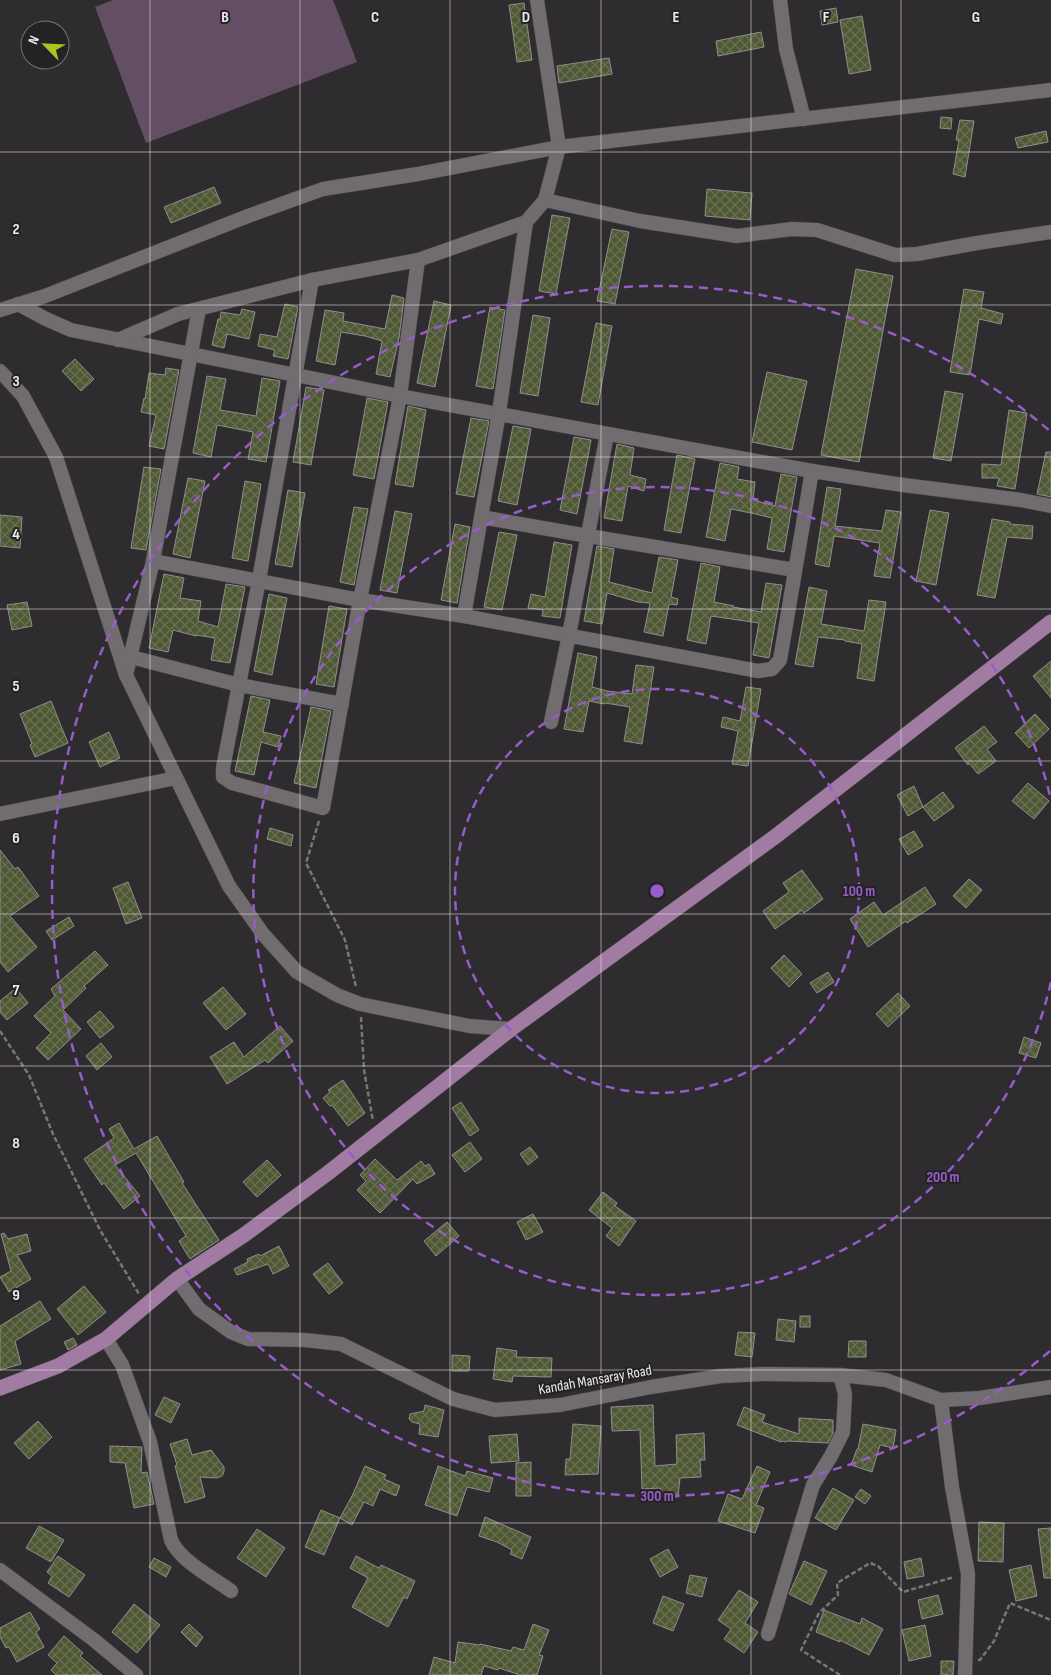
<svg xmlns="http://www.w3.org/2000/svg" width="1051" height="1675" font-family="'Sofia Sans Condensed',sans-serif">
<defs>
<pattern id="building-cross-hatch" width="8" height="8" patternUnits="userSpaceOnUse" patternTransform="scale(1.25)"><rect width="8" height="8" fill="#4f5835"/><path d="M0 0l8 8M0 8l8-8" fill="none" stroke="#687052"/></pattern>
</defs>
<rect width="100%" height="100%" fill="#2f2c2f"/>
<!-- pitch -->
<polygon fill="#634e63" points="113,0 333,0 357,62 146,143 95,7"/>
<!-- building -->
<g fill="url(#building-cross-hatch)" stroke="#8e8f8b">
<polygon points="524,3 532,60 517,62 509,5"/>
<polygon points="836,8 838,22 822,25 820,11"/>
<polygon points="862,16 871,70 849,74 840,20"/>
<polygon points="761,32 764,47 718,56 716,41"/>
<polygon points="609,58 612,74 559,83 557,66"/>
<polygon points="941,117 952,118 951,129 940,128"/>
<polygon points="960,120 974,121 965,177 953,174 959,140 956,140"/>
<polygon points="1046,131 1048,142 1018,148 1015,138"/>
<polygon points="214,187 221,203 171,223 164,207"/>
<polygon points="707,189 752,193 750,220 705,216"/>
<polygon points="552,215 570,218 556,294 539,291"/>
<polygon points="612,229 629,232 615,304 597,301"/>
<polygon points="856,269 893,276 859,462 821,455"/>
<polygon points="964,289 984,292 981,308 1003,314 1001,324 979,319 970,375 950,372"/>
<polygon points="392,295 404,298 399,338 390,377 376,374 382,341 365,336 341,332 335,365 316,361 325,310 344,313 343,321 385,329"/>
<polygon points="434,301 451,305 435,387 417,383"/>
<polygon points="285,304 298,307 288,359 273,356 275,350 258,346 260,334 277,337"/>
<polygon points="490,307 505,310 493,389 476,386"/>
<polygon points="242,309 255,312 249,339 227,334 224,348 212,345 218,319 220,319 221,312 240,315"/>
<polygon points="533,315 550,318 538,396 520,393"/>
<polygon points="596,323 612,326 598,405 581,402"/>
<polygon points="75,359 94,379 81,391 62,371"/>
<polygon points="166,368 179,370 164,449 149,446 156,415 141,412 144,398 145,399 149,373 165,375"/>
<polygon points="767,372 807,381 792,450 752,442"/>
<polygon points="207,376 226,379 220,410 256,416 262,378 280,381 266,462 248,459 253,432 217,425 211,457 193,453"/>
<polygon points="306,387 324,390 311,465 293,462"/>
<polygon points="945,391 963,394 951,461 933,458"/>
<polygon points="367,398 388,402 374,479 353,475"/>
<polygon points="408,406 426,410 413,487 395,484"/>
<polygon points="1009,410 1027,413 1015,489 997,486 999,478 982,478 982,464 1001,465"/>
<polygon points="471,418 489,421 474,497 456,494"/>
<polygon points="513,426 531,429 517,505 498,501"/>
<polygon points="574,437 591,440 577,514 560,510"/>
<polygon points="617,444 634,448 630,475 646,479 644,491 628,486 622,521 604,518"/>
<polygon points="1046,452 1051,452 1051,497 1037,494"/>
<polygon points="677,455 695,459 681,533 664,530"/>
<polygon points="720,463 739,467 737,479 755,482 753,500 775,506 781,474 797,477 784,552 767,549 772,518 756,514 731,509 725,541 706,537"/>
<polygon points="144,467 161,469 146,550 131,548"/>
<polygon points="188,478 205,481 190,558 173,554"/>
<polygon points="245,481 261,484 248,561 232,558"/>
<polygon points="827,487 841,489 835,526 882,531 886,510 901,512 890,578 874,576 880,543 834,536 829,567 815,564"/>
<polygon points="288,490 305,493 292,567 275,564"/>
<polygon points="354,507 368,509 354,585 340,582"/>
<polygon points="930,510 949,513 936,585 916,581"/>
<polygon points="395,511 412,514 397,593 380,590"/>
<polygon points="0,515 22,517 20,548 0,546"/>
<polygon points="992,519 1010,522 1010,524 1033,526 1032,539 1007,537 995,598 977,595"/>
<polygon points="455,524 470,527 457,603 441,600"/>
<polygon points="499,532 517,535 502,610 484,607"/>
<polygon points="554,542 572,545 560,618 542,616 543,610 528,608 531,594 545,597"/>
<polygon points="597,546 614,549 609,582 652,593 659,557 678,560 671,597 678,599 677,605 669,604 663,636 644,632 650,603 638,602 607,593 602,624 584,621"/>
<polygon points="701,563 720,567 714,602 734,606 733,607 761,612 766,583 782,585 769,658 753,655 759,623 711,616 706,644 687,640"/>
<polygon points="164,574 184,578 180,598 201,601 198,621 218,627 226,584 245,587 230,663 211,660 215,638 196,635 196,636 173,630 168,652 149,648"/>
<polygon points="809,587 827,591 821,624 864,631 869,600 886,602 874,681 857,678 862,644 845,641 845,640 818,637 813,667 795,664"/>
<polygon points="269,594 287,598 272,675 254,671"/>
<polygon points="27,602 32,626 12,630 7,605"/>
<polygon points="329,606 347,609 334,687 316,684"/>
<polygon points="578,653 597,657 592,687 607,691 632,694 636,665 654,667 642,744 624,741 630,707 605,703 604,704 589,701 583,732 564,729"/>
<polygon points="1051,661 1051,698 1033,676"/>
<polygon points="746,687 761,689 748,766 732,764 738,731 721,727 723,717 740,721"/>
<polygon points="251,696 270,700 263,732 281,736 278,747 261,742 254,775 235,771"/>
<polygon points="51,701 68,743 35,757 30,745 32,744 20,714"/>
<polygon points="311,707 331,711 316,788 294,783"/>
<polygon points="1035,714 1049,729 1029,748 1015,733"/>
<polygon points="984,726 997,742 987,749 996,761 978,774 969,763 968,765 955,748"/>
<polygon points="109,732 120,758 100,767 89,742"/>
<polygon points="1028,783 1049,801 1034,819 1012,801"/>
<polygon points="914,786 923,807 908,816 897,795"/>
<polygon points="943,792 954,807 934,821 923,807"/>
<polygon points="270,828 293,835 291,846 267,839"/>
<polygon points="914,831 923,846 908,855 899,839"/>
<polygon points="0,850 15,869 18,867 39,896 10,916 37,947 8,972 0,962"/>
<polygon points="802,870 823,899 804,913 802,910 775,929 763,911 789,892 783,883"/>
<polygon points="969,879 982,890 966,908 953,896"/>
<polygon points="128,882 142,918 126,924 113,888"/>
<polygon points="925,887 936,904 907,923 906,921 868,947 850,919 874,902 883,915"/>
<polygon points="69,917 74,926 52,940 46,931"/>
<polygon points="95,951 108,965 84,986 86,988 63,1010 81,1029 48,1060 36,1048 51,1033 34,1016 55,996 51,989"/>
<polygon points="784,955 802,974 789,987 771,968"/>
<polygon points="828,972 834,982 817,993 810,983"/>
<polygon points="223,987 246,1014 226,1030 203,1003"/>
<polygon points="16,988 28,1003 7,1020 0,1012 0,1001"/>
<polygon points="898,993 910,1006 888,1027 876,1014"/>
<polygon points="100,1011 114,1027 100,1038 87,1022"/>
<polygon points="280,1026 293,1041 268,1063 265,1060 227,1084 210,1057 234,1042 244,1057"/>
<polygon points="1024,1037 1041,1043 1036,1058 1019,1053"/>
<polygon points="101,1043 112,1057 97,1070 86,1056"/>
<polygon points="343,1080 365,1113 348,1126 332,1105 330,1106 323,1098 330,1092 328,1090"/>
<polygon points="461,1102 479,1130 470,1136 452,1108"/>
<polygon points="119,1123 134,1149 157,1136 184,1182 182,1183 219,1240 190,1259 179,1241 186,1236 136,1153 115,1165 140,1196 124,1209 104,1183 102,1185 84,1159 114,1138 109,1129"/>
<polygon points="470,1142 482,1159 465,1172 452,1155"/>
<polygon points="530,1147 538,1157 528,1165 520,1154"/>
<polygon points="375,1159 397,1180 421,1161 425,1166 429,1164 435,1174 417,1184 413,1179 380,1213 357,1190 366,1181 360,1175"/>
<polygon points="267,1160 281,1175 257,1197 243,1182"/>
<polygon points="603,1192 617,1203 615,1206 636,1221 619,1246 606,1236 612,1228 589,1210"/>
<polygon points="533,1214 543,1232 526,1240 517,1222"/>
<polygon points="447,1222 459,1236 436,1256 424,1241"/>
<polygon points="4,1233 8,1239 27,1234 31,1251 17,1255 31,1279 9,1292 0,1277 11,1271 1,1234"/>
<polygon points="279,1246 289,1266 273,1274 268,1264 237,1275 234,1269 248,1262 247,1259 259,1254 260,1256"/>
<polygon points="328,1263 343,1283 329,1294 313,1274"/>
<polygon points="84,1286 106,1312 78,1335 57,1309"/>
<polygon points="40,1301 51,1319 15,1341 21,1364 0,1370 0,1326"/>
<rect x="800" y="1316" width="10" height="11"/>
<polygon points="778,1319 796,1321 794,1342 776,1340"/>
<polygon points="738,1332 755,1333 752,1357 735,1355"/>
<polygon points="73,1338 77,1345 68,1350 64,1342"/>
<polygon points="849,1341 866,1341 866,1357 848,1357"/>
<polygon points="497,1348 517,1351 516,1357 552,1358 551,1377 513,1376 512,1382 493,1379"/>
<polygon points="452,1355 470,1356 469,1371 452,1371"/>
<polygon points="164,1397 180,1404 171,1423 155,1415"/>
<polygon points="425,1405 444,1410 438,1437 419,1434 420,1424 412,1422 409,1419 410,1414 424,1411"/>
<polygon points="653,1405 655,1466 677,1464 676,1435 704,1433 705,1460 700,1460 701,1477 680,1478 678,1497 660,1496 660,1488 642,1489 640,1430 612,1431 611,1407"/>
<polygon points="744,1407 765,1415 762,1422 799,1434 799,1418 833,1420 833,1433 828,1443 787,1441 786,1442 782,1441 781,1442 737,1425"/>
<polygon points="38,1421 52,1437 29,1459 14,1443"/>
<polygon points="573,1424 601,1426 598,1474 565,1475 566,1459 570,1459"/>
<polygon points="863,1424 896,1430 893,1448 880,1445 872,1472 851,1465 857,1449 858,1449"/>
<polygon points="517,1434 519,1461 491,1463 489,1436"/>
<polygon points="187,1439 192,1455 211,1450 224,1467 224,1472 222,1476 217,1478 200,1477 205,1497 185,1503 175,1466 177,1465 170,1444"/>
<polygon points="110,1446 142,1447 141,1473 147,1472 154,1504 134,1508 125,1463 110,1462"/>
<polygon points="531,1462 531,1496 516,1496 516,1463"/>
<polygon points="365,1466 386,1475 384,1479 400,1486 396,1496 380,1489 373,1506 364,1502 352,1525 340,1518 353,1494"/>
<polygon points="438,1466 465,1476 467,1471 493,1478 489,1492 467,1487 457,1516 425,1505"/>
<polygon points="757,1466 770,1472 756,1505 764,1508 755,1533 718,1521 728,1494 742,1499"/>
<polygon points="833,1488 854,1500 836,1530 815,1518"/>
<polygon points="861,1489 871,1496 865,1504 855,1497"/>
<polygon points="321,1510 340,1518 324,1555 305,1547"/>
<polygon points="485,1517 531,1537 522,1559 510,1554 512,1550 497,1542 479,1536"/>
<polygon points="979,1522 1004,1523 1003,1562 978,1561"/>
<polygon points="39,1526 64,1540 51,1562 26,1548"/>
<polygon points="1051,1528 1051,1578 1044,1578 1038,1529"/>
<polygon points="257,1529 285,1548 266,1577 237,1558"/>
<polygon points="668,1549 678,1567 660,1577 650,1559"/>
<polygon points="58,1556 85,1575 69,1597 48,1583 52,1576 47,1572"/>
<polygon points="356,1556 379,1568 381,1565 415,1581 407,1599 404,1597 388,1627 352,1607 368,1578 350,1568"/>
<polygon points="154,1558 171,1567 166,1577 149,1567"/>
<polygon points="921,1558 924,1576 907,1579 904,1562"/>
<polygon points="804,1561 827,1571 811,1605 789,1594"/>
<polygon points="1031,1565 1037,1596 1016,1601 1009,1570"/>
<polygon points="690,1575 707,1578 702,1597 686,1593"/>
<polygon points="739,1590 758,1602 745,1623 758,1632 744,1653 724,1639 731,1629 718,1620"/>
<polygon points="938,1595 943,1614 922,1619 918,1600"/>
<polygon points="663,1596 684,1604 673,1631 653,1623"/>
<polygon points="134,1604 160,1625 137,1653 112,1632"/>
<polygon points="824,1610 860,1624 862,1618 883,1629 869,1655 840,1640 840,1642 816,1632"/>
<polygon points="30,1612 40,1629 36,1632 44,1647 17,1662 9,1647 6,1648 0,1637 0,1628"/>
<polygon points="189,1624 203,1637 196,1647 181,1632"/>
<polygon points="533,1624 549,1630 539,1655 543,1656 537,1675 520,1675 499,1668 498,1670 484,1666 481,1675 429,1675 434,1657 455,1663 458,1642 480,1645 480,1644 511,1651 513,1647 524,1650"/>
<polygon points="925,1625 931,1656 909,1661 902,1630"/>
<polygon points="64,1636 83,1653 80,1656 102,1675 56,1675 51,1670 57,1663 48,1655"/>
<polygon points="941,1661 954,1661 953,1675 941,1675"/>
</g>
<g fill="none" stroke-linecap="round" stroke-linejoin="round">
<defs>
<g id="minor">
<polyline points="537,0 559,147 545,200"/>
<polyline points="780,0 786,49 804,119"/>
<polyline points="312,280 259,580 223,768 223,777 232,783 323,808 360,600 400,396 418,260"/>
<polyline points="18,304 46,319 71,330 400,396 812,471 896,484 1021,500 1051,506"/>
<polyline points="0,310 45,296 248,216 323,189 418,174 559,147 1051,90"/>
<polyline points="118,340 178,314 312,280 418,260 526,222 545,200 640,221 737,236 792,229 817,230 895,255 917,254 977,243 1051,232"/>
<polyline points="0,371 23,396 56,457 126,675 229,886 263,934 297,972 337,995 360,1004 469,1026 511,1029"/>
<polyline points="481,517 588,536 795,570"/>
<polyline points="153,561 360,600 464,616 758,671 772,669 780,660 812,471"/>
<polyline points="464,616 499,413 526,222"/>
<polyline points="131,657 239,685 342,704"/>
<polyline points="126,675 153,561 199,309"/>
<polyline points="551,722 569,635 607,434"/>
<polyline points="0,814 176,778"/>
<polyline points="177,1279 199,1309 231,1332 248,1339 305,1340 341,1344 453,1399 495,1410 560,1405 651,1387 721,1376 764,1374 840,1375 886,1380 941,1400 980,1398 1051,1387"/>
<path d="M106,1339l16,26 28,77 21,98c9,21 41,37 60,51"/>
<polyline points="941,1400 952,1487 968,1574 965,1675"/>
<polyline points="0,1570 94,1640 136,1675"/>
<polyline points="768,1634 813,1485 831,1456 843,1432 845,1394 840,1375"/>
</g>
<polyline id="major" points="0,1388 58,1366 106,1339 177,1279 244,1235 328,1173 511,1029 776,836 1051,622"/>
</defs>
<!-- minor casing -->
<use href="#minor" stroke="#4a474a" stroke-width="15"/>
<!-- major casing -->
<use href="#major" stroke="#4a474a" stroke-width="16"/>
<!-- path -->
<g stroke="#787678" stroke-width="2.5" stroke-dasharray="5 2.5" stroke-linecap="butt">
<polyline points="319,821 306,863 345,940 356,987"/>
<polyline points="361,1017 364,1070 373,1121"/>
<polyline points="0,1031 29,1075 53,1134 100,1230 139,1294"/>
<polyline points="978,1660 980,1660 994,1641 1010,1603 1051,1620"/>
<polyline points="840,1675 801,1650 819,1613 838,1595 837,1583 870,1563 878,1566 903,1592 954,1577"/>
</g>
<!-- minor -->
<use href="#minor" stroke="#706c70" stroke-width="14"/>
<!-- major -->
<use href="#major" stroke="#a17ba2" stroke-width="15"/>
</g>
<!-- grid -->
<path fill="none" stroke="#eceaec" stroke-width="1" stroke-opacity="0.55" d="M150,0v1675M300,0v1675M450,0v1675M601,0v1675M751,0v1675M901,0v1675M0,152h1051M0,305h1051M0,457h1051M0,609h1051M0,761h1051M0,914h1051M0,1066h1051M0,1218h1051M0,1370h1051M0,1523h1051"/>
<!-- distance rings -->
<g fill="none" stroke="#975cca" stroke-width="2.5" stroke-dasharray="9 6">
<circle cx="657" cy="891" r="202"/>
<path d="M1051 982A404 404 0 1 1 1051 800"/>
<path d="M1050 1351A605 605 0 1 1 1050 431"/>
</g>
<g text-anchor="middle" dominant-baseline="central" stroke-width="4" stroke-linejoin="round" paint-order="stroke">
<!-- street labels -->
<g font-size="15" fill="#eceaec" stroke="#252225">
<text transform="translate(595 1380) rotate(-10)">Kandah Mansaray Road</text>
</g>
</g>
<g font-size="16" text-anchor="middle" font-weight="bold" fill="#eceaec" stroke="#252225" stroke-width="4" stroke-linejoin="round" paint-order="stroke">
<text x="225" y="22">B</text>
<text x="375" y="22">C</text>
<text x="526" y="22">D</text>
<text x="676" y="22">E</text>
<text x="826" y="22">F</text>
<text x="976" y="22">G</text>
<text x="16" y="234">2</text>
<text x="16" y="386">3</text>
<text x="16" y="539">4</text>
<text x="16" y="691">5</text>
<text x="16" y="843">6</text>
<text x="16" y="995">7</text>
<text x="16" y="1148">8</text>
<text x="16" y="1300">9</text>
</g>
<circle cx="657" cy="891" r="8" fill="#975cca" stroke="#252225" stroke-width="2.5"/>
<g font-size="15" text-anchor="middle" font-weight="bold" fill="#975cca" stroke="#252225" stroke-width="4" stroke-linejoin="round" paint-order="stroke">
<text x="859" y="896">100 m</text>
<text x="943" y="1182">200 m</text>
<text x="657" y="1501">300 m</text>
</g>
<!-- north arrow -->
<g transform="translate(45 45) rotate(294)"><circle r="24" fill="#252225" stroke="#757275"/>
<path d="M0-4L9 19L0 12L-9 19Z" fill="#a7c71e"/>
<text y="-8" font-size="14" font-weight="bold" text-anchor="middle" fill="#eceaec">N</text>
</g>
</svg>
